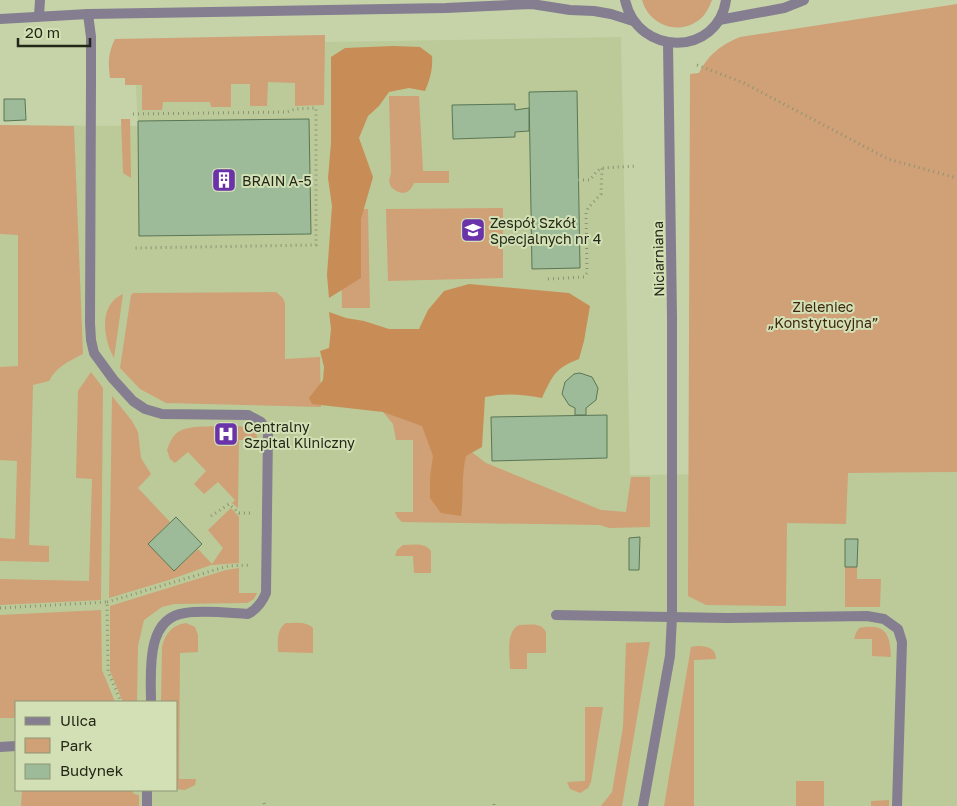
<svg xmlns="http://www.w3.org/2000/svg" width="957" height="806" font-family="'Golos Text',sans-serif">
<rect width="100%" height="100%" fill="#c6d3a8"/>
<!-- built -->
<path fill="#bbca98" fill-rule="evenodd" d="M621,37l9,438 327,-3v334h-957v-681l138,1 -4,-72 17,-9zM16,702h160v88h-160z"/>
<!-- green -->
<g fill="#d0a077">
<path d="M642,0h70c-3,7 -6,15 -13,20 -21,16 -50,5 -57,-20z"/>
<path d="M957,4v468l-109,1 -2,51 -59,-1 -1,83 -80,-1 -18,-9 2,-522 9,-1c10,-19 22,-28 41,-36z"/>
<path d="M325,35l-1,70 -29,1v-23l-27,-1 -1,24h-17v-22h-19v23h-20l-1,-5h-47l-1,8h-20v-25h-17v-7h-15c-2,-15 -2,-25 5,-39z"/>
<path d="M389,96h30l4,75h26v12h-35c-5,12 -13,13 -23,4l-2,-6 2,-8z"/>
<polygon points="121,119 130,119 131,178 123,173"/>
<path d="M0,125l74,1 9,228c-15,8 -26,12 -34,27l-16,4 -4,160 20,1v16l-49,-1v-23l15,1 2,-78 -17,-1v-93l18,-1v-131l-18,-1z"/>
<polygon points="503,208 503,278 388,281 386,209"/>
<polygon points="368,209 370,308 342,308 340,210"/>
<polygon points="276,292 283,298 285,303 285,359 320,357 321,407 166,403 140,389 120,368 131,295 133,293"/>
<path d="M123,294l-9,64c-11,-20 -16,-53 9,-64z"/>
<polygon points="91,372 103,388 101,600 0,605 0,579 89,581 92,479 76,478 78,391"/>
<polygon points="396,395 486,463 601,510 626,512 631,477 650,477 650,527 609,528 600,525 402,522 397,517 395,512 413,512 413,440 396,440 393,424 383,412"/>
<polygon points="112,396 132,421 138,432 141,458 151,474 138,488 170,522 148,544 174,571 198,549 212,564 223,548 208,530 231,508 239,517 239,563 211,565 169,580 109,598"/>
<path d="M195,427c11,0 49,-3 57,2 5,3 5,6 5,11h-18l-1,68 -6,-5 3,-3 -17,-18 -14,12 -10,-10 12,-13 -18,-19 -13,11 -5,-4 -3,-9c6,-16 10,-21 28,-23z"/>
<path d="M403,545c10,0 22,-3 28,6v22h-17l-1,-17h-18l2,-6z"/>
<polygon points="845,567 857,567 857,579 881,579 880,607 845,607"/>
<polygon points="239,568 239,593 257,593 254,599 247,603 174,604 162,607 144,620 138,646 137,702 123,702 110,671 110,606 226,570"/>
<polygon points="101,610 102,670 115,702 16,702 16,718 0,718 0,615"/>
<path d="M186,623l9,4 3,8v17l-18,1 -1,126h17l-1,6 -10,5 -9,-1v-87h-15l1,-55c3,-13 10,-22 24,-24z"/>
<path d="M286,623c9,0 20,-2 27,5v25l-35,-1c0,-11 -2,-22 8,-29z"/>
<path d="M519,625c10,0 22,-3 27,7v21h-19v16h-17c0,-13 -5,-37 9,-44z"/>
<path d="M859,628c27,-5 31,6 32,29l-19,-1v-17h-18l2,-6z"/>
<polygon points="650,642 622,806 601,806 612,792 623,727 626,643"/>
<path d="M697,646c10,0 19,2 19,13l-22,1v146h-30l27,-159z"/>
<polygon points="585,707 603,707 591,782 588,788 580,793 570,789 567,782 585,781"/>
<rect x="796" y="781" width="28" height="25"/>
<polygon points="22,790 132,790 134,794 139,795 139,806 21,806"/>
<polygon points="889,800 889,806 871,806 871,801"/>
</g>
<!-- forest -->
<g fill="#c88c56">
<path d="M393,46l27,1 12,9c1,13 -2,23 -7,35l-16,-3 -20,4 -10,14 -11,10 -9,22 14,39 -12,42v59l-32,20 -2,-23 5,-69 -4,-28 3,-35v-86l14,-9z"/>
<path d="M469,284l100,9 21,13 -6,35 -5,18c-24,9 -26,16 -37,39 -20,-4 -38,-5 -57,-1l-3,50 -16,9c-5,20 -2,40 -5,60l-20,-3 -11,-15v-21l3,-21 -11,-30 -39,-14 -71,-8 -3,-6 14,-18 1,-13 -4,-16 9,-3 2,-19 -2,-17 17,6 18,3 25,8h30l9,-19 16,-19z"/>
</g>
<!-- building -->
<g fill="#9dbb98" stroke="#5a7655">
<polygon points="577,91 580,268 532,269 529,92"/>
<polygon points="4,99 25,99 26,120 4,121"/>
<polygon points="515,104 515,110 529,108 529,131 515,132 515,137 453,139 452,105"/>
<polygon points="309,119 311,234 139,236 138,121"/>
<polygon points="580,373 592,377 598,388 596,400 586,408 586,415 575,415 575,408 569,405 562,394 565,382 574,374"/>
<polygon points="607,415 607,458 492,461 491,417"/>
<polygon points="176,517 202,544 174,571 148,544"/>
<polygon points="640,537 639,570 629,570 629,538"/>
<polygon points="845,539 858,539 857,567 845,567"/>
</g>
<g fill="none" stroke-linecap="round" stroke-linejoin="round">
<!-- path -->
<g stroke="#8b9473" stroke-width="3" stroke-dasharray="1 4" stroke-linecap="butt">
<polyline points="697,65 744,83 888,159 957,178"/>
<polyline points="133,114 287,112 295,109 316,108 316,245 133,248"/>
<polyline points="578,180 590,180 597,171 602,168 637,166"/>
<polyline points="548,279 584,277 587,273 586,213 588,208 601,194 602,168"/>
<polyline points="211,516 229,504 239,513 251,513"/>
<polyline points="107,602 228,566 251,565"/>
<polyline points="0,608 107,602 108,671 121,702"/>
<polyline points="264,803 265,806"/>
<polyline points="494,804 494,806"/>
</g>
<!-- service -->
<g stroke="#847e90" stroke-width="10">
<path d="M88,14l3,23v43l-1,243 1,17 3,13 19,26 20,22 12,8 17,5 86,1 13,7 7,11 -2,160c-4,10 -9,16 -18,21 -20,-1 -42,-4 -63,-1 -40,5 -34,60 -34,89"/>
<polyline points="39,16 40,0"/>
<polyline points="556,615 727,618 867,616 884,619 898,629 902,642 897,806"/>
<polyline points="0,747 16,746"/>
<polyline points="147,790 147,806"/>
<polyline points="643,806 670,656 672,617 672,474"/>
</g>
<!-- minor -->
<polyline stroke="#847e90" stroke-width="10" points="668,43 672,317 672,474"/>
<!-- tertiary -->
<g stroke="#847e90" stroke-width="10">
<path d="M625,0c13,58 93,56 101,0"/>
<polyline points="0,19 88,14 446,8 532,4 570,10 594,11 611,14 633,21"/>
<polyline points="719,20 784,8 804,0"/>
</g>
</g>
<!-- icons -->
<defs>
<symbol id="building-square" viewBox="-11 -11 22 22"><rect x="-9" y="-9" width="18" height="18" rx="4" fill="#6b33a9" stroke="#d3e0b5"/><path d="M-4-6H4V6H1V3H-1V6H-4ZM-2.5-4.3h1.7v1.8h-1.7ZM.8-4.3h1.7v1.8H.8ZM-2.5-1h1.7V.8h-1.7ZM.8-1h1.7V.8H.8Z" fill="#fff"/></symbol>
<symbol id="school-square" viewBox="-11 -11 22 22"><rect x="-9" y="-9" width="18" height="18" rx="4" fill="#6b33a9" stroke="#d3e0b5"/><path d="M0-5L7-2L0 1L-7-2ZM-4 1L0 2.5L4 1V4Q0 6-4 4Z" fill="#fff"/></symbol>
<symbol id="hospital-square" viewBox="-11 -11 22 22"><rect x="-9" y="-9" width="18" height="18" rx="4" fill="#6b33a9" stroke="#d3e0b5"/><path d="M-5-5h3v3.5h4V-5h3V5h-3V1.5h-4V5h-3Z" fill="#fff"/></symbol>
</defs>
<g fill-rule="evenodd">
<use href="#building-square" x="210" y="166" width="28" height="28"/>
<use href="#school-square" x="459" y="216" width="28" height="28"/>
<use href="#hospital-square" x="212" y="420" width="28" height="28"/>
</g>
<g text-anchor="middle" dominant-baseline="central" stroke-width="4" stroke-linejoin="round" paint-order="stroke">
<!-- poi labels -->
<g font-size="14" fill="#232717" stroke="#d3e0b5" text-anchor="start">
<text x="242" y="180">BRAIN A-5</text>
<text x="490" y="222">Zespół Szkół<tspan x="490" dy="16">Specjalnych nr 4</tspan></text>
<text x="244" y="426">Centralny<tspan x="244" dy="16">Szpital Kliniczny</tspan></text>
</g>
<!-- street labels -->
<g font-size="14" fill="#232717" stroke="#d3e0b5">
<text transform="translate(658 259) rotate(-91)">Niciarniana</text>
</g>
<!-- park labels -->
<g font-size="14" fill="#3e250d" stroke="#d3e0b5">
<text x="823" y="306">Zieleniec<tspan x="823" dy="16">„Konstytucyjna”</tspan></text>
</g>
</g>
<!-- legend -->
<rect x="15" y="701" width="162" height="90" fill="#d3e0b5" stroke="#8d9676"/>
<rect x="25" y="717" width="25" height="8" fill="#847e90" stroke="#8d9676"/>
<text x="60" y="726" font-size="15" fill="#232717">Ulica</text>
<rect x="25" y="738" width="25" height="15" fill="#d0a077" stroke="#8d9676"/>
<text x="60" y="751" font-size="15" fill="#232717">Park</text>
<rect x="25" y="764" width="25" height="15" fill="#9dbb98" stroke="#8d9676"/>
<text x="60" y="776" font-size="15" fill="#232717">Budynek</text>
<!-- scale -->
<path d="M18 38v8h72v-8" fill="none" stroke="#232717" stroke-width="2.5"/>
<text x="25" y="38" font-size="15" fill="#232717" stroke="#d3e0b5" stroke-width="4" paint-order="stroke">20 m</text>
</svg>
